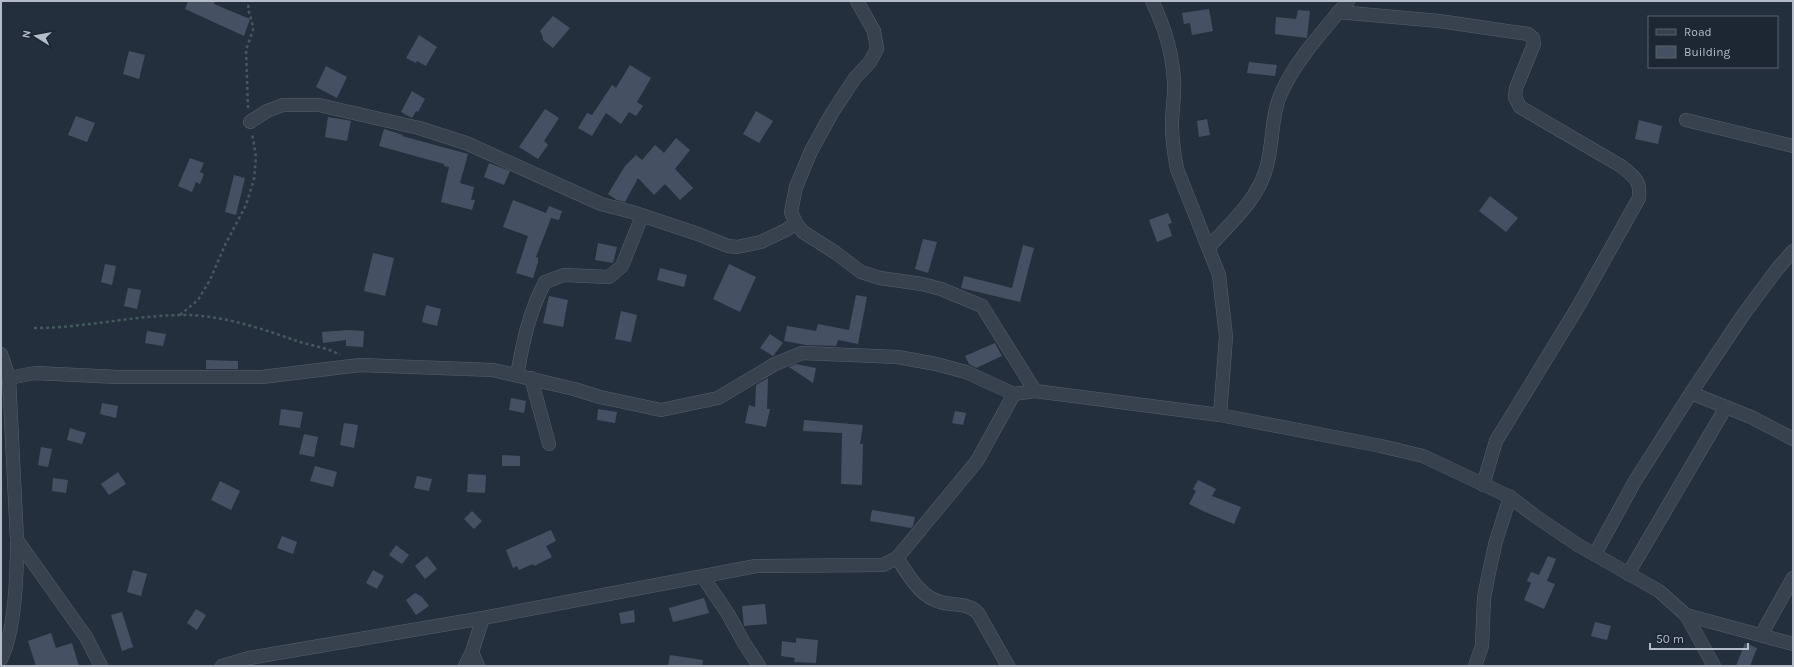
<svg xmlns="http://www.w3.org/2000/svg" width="1794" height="667" font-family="Karla,sans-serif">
<rect width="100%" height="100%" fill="#242f3e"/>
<!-- building -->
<g fill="#455162">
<polygon points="188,1 215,1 214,4 250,19 244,36 185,9"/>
<polygon points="1209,9 1213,31 1192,35 1190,23 1184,24 1182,13"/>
<polygon points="1298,10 1310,11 1307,38 1275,34 1276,17 1296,19"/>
<polygon points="553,16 570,28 553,48 543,40 543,37 540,31"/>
<polygon points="419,35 437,47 426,66 417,61 416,63 406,58"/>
<polygon points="129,51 145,55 139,79 123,74"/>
<polygon points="1249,62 1277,65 1275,76 1247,73"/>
<polygon points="630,65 651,78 637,102 643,106 636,116 629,112 621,124 606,113 592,136 578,128 587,113 592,115 612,85 616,88"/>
<polygon points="326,66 347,77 337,98 316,87"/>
<polygon points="412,91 425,99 418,112 416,111 412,118 401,112"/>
<polygon points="545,109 559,118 544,141 548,145 538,159 519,147"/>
<polygon points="756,111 773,121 759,143 743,134"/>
<polygon points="76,116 95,123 87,142 68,135"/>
<polygon points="328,117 351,121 347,141 325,137"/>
<polygon points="1207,119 1210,135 1199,137 1197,121"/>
<polygon points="1639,120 1662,126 1658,144 1635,139"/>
<polygon points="384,129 403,135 402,136 468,154 460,183 474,187 471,200 475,200 472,210 441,202 449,167 444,166 444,164 379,146"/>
<polygon points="676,138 690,150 675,169 693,188 680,200 665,184 654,195 638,178 625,202 617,200 608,194 625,166 636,155 642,160 655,145 664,153"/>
<polygon points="190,158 204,163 200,172 204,174 200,184 196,182 192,192 178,186"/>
<polygon points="489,163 510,171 504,185 484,177"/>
<polygon points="234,175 245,178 236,215 225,212"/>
<polygon points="1490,196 1518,218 1506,232 1479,211"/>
<polygon points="513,200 546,213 549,206 562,211 559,220 551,218 536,257 538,258 538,262 533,278 516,273 528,236 503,227"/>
<polygon points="1168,213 1172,223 1168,224 1172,236 1157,242 1149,220"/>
<polygon points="923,239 937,242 928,273 915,269"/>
<polygon points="598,243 617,247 613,263 595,260"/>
<polygon points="1023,245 1034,248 1020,302 961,288 964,276 1012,288"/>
<polygon points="373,253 394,258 385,296 364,291"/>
<polygon points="105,264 116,266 112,285 101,282"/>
<polygon points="729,264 756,277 740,312 713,299"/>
<polygon points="660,268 687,275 684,287 657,280"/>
<polygon points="128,288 141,290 137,309 124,306"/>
<polygon points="856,295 867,297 858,344 838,340 836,346 806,345 784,341 787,326 816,331 818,324 849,330"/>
<polygon points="549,296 568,300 563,327 543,323"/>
<polygon points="426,305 441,309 437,326 422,322"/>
<polygon points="621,311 637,315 631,342 615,339"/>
<polygon points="349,330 364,331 363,347 346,346 346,340 323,343 322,332"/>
<polygon points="147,331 166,334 163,346 145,343"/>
<polygon points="770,334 783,343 773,356 760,348"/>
<polygon points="995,343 1002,356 976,368 969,364 965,356"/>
<polygon points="206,360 238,361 238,369 206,369"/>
<polygon points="796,364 816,368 813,383 789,367"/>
<polygon points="768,378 767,409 770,409 766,427 745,423 749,405 755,407 756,385"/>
<polygon points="511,398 526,401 524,413 509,410"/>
<polygon points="102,403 118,406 116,418 100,414"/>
<polygon points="281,409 303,412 300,428 279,425"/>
<polygon points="598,409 617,412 615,423 597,420"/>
<polygon points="955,411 966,413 963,425 952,423"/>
<polygon points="804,420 863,425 860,444 863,444 862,485 841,484 842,433 803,431"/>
<polygon points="344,423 358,425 354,448 340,445"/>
<polygon points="70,428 86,433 82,444 67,440"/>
<polygon points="304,434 318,437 314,457 299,454"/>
<polygon points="41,447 52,449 48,467 38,465"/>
<polygon points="502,455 520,456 520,466 502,466"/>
<polygon points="315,466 337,472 333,487 310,481"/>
<polygon points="118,472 126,484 109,495 101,484"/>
<polygon points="468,474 486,475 485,493 467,492"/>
<polygon points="417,476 432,479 429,491 414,488"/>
<polygon points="53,478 68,480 66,493 52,491"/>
<polygon points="1198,480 1216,489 1212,496 1241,507 1234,524 1205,512 1189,504 1196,491 1193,489"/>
<polygon points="220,481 240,491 231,510 211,500"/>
<polygon points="872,510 915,517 913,526 911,528 870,521"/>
<polygon points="472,511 482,521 474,529 464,519"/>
<polygon points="551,530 556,541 546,546 552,557 534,566 533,564 519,570 517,566 513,568 506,550"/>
<polygon points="282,536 297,542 293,554 277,548"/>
<polygon points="396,545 409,555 402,564 389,555"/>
<polygon points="427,556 437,569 425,579 415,566"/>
<polygon points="1548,556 1556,559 1547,581 1555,584 1544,609 1524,600 1531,583 1527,581 1531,572 1539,575"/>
<polygon points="133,570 147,574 141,596 127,592"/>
<polygon points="373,570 384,576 377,589 366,583"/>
<polygon points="415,593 422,597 429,606 416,615 406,600"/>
<polygon points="704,598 709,613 673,622 669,608"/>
<polygon points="765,604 767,624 744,626 742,606"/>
<polygon points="196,609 206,615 197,630 187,623"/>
<polygon points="634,610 635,622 621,624 619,613"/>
<polygon points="122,612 133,647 122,651 111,615"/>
<polygon points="1595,622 1611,626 1607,640 1591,636"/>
<polygon points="51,633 56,648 72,643 79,666 36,666 28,641"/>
<polygon points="796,638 818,640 816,663 794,662 795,658 781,656 782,641 796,643"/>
<polygon points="1745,643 1757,648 1750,666 1736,666"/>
<polygon points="670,655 703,660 702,666 668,666"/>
</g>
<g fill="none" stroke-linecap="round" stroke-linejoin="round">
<defs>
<g id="minor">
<polyline points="857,1 874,31 877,49 870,62 855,78 832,113 811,151 796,187 791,212 796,223 803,232 836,253 861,272 880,278 922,284 941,289 982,306 1035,391 1220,415 1381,446 1423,456 1510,497 1535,516 1578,545 1659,591 1686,615 1793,644"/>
<path d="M1152,1c13,27 20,50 22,80 1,14 -2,28 -2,43 0,15 2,30 5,45l42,106 7,62 -6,78"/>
<path d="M1338,12l101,9 89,13 5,4 1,6 -18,44 -1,9 5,10 101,59c13,11 20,14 18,32l-60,107 -83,136 -13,44"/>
<polyline points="1686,120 1793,146"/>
<polyline points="250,122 267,111 283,105 319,105 419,128 466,143 601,204 632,212 698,234 728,246 737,247 761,242 786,230 796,223"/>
<path d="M1209,247c21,-24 48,-46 57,-78 8,-26 4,-54 17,-80 16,-33 42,-60 65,-88"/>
<polyline points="1,354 9,378 17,540 86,637 101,666"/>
<path d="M517,375c6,-33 12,-63 28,-93l19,-7 45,2 13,-11 20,-50"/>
<polyline points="9,378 35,373 118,377 262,377 360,365 493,370 574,389 600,397 661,410 718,398 775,364 802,353 898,357 936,364 966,372 1014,394 1035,391"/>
<polyline points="531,378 549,444"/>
<polyline points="1691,393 1751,417 1793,439"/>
<polyline points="1595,554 1635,481 1691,393 1743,315 1778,268 1793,251"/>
<path d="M897,558c12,17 22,38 43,44 15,4 27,0 38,11l30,53"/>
<polyline points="1628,574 1726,407"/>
<polyline points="703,577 728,614 744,643 759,666"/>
<polyline points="1686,615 1714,666"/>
<polyline points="1761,635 1793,578"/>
<polyline points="472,652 478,666"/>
<path d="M1,659c15,-29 16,-86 16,-119"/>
<polyline points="222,666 249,658 483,618 756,566 883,565 897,558 977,461 1014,394"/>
<polyline points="465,666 472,652 483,618"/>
<polyline points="1475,666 1482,646 1484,598 1489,572 1496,541 1510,497"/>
</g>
</defs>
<!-- minor casing -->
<use href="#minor" stroke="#565f6c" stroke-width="14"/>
<!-- path -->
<g stroke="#44595c" stroke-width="2.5" stroke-dasharray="3 3" stroke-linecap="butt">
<polyline points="248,108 246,50 253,30 252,22 248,9 249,1"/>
<polyline points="180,315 198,300 210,280 225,245 246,205 254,179 256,157 252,133"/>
<path d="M34,328c49,0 97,-12 145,-13 40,-1 81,13 118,26 14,5 30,6 43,14"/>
</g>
<!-- minor -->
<use href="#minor" stroke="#38414e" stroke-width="13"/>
</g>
<!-- border -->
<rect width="1794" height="667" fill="none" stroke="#b4bcc9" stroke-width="4"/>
<!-- legend -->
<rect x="1648" y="16" width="130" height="52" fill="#1d2633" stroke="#59626f"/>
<rect x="1656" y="29" width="20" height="6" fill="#38414e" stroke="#59626f"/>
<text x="1684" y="36" font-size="12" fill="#b4bcc9">Road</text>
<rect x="1656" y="46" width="20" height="12" fill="#455162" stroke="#59626f"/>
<text x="1684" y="56" font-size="12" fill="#b4bcc9">Building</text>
<!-- north arrow -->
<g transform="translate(36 36) rotate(281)" stroke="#1d2633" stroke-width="3" paint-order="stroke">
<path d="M0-3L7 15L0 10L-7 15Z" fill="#b4bcc9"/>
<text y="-6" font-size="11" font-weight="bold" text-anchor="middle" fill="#b4bcc9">N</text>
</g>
<!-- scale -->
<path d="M1650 643v6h98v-6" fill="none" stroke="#b4bcc9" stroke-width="2"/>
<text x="1656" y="643" font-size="12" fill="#b4bcc9" stroke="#1d2633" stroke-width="3" paint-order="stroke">50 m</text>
</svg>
